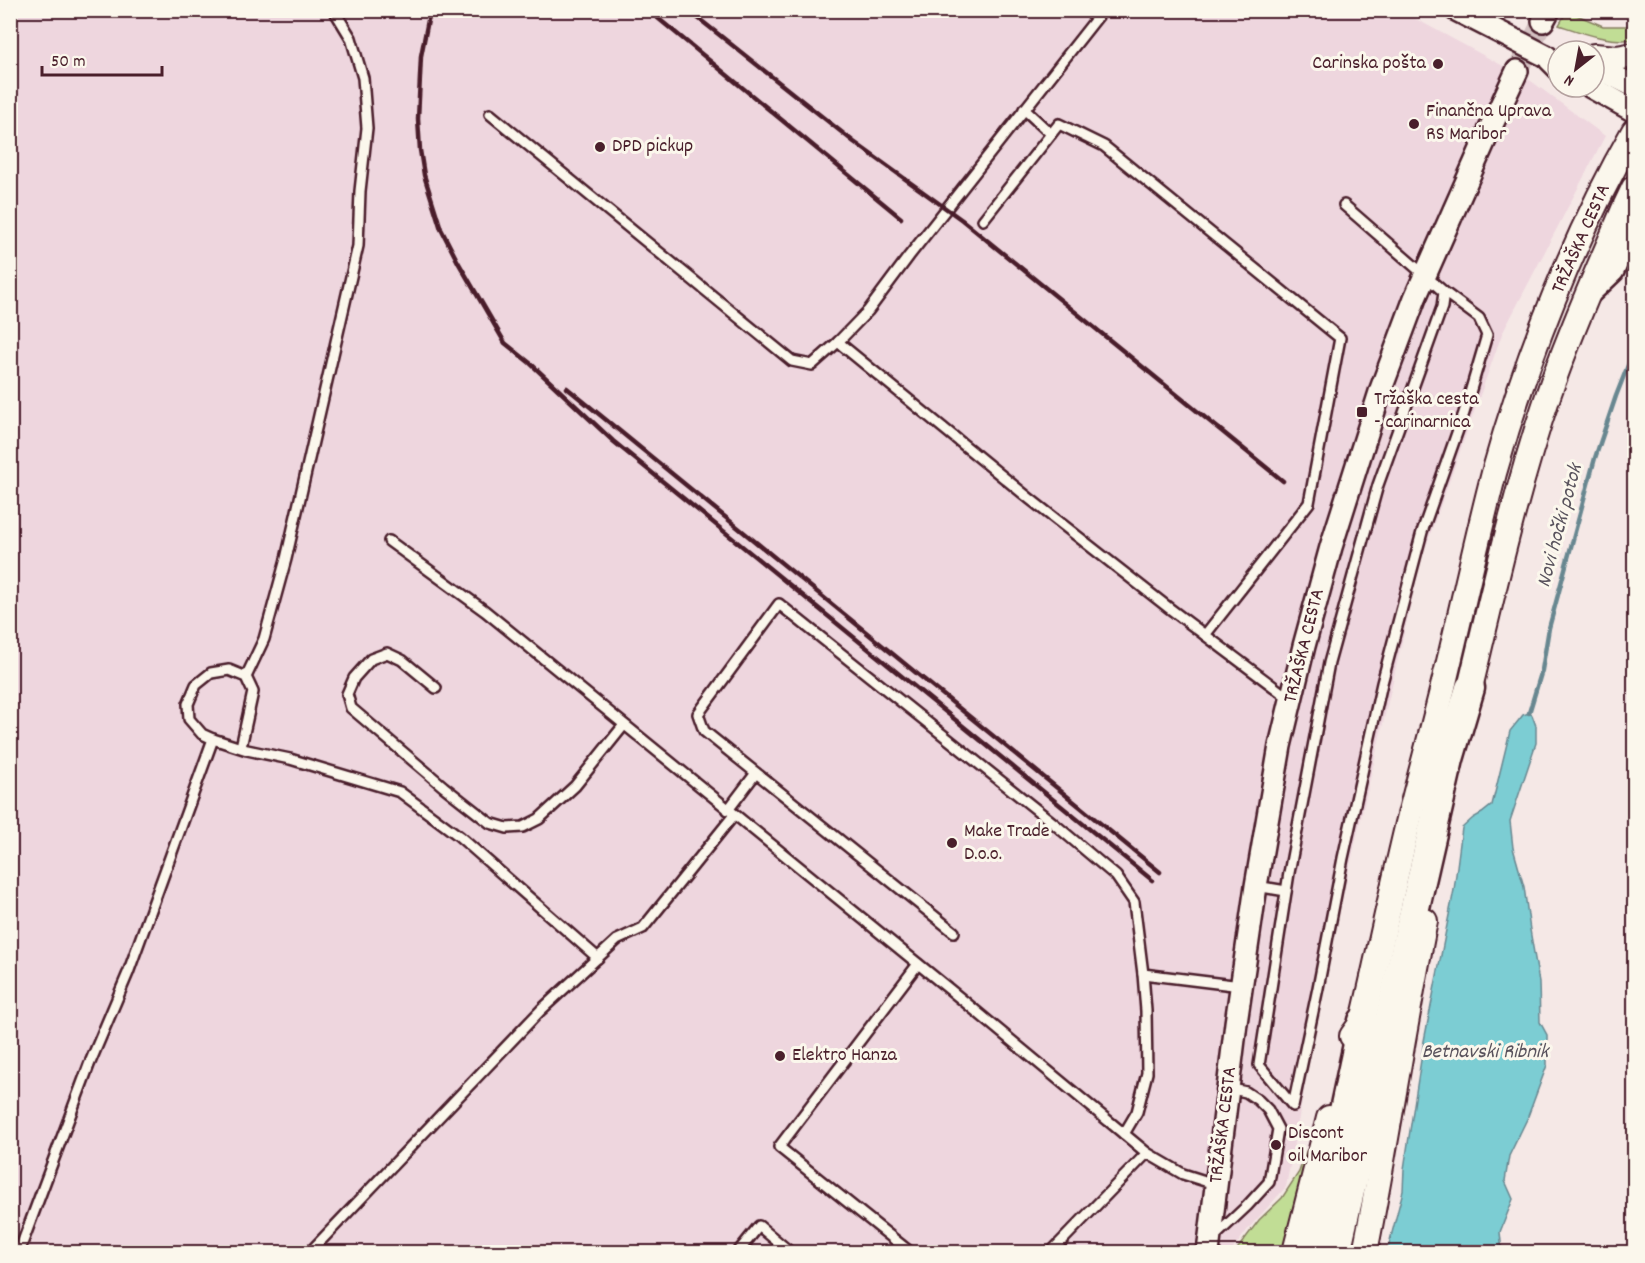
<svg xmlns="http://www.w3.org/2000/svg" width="1645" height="1263" font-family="Dekko,sans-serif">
<rect width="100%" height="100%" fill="#f5e8e6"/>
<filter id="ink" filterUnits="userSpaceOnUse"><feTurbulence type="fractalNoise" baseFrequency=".0167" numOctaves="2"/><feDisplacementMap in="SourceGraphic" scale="12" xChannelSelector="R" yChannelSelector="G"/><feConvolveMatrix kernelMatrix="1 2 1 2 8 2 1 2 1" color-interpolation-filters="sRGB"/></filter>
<g filter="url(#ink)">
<!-- built -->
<polygon fill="#eed6de" points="10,11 1401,11 1531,81 1605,136 1502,334 1421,560 1328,960 1286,1187 1248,1229 1231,1252 11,1252"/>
<!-- green -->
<g fill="#c1dd95" stroke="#867e60" stroke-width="1.5">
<path d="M1567,11l36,15h28l3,-3v16c-25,4 -51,-6 -75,-14z"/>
<polygon points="1309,1149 1284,1252 1235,1252 1259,1220 1282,1198 1299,1172 1306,1151"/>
</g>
<!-- water -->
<polygon fill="#7ccdd3" stroke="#688790" stroke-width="1.5" points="1529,713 1532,715 1536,726 1536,743 1510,821 1513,848 1524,887 1530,930 1539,982 1540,1022 1547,1035 1547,1065 1527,1119 1509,1156 1505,1181 1513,1199 1500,1232 1502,1252 1387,1252 1403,1191 1404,1169 1424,1041 1454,890 1462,828 1473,818 1482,813 1492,805 1510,731 1523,715"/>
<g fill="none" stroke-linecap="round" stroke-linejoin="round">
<!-- stream -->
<polyline stroke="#688790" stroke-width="4.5" points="1529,713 1542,670 1549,628 1595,458 1616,396 1634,350"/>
<!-- tertiary-tunnel -->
<polyline stroke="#d3c0c1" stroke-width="21" stroke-dasharray="21 10" stroke-linecap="butt" points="1517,71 1543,21"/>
<defs>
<g id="service">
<polyline points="1024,109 1051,134"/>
<polyline points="490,114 792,361 812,365 838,342 1030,499 1169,608 1290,699"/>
<polyline points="1344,205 1444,292 1442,307 1378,485 1329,663 1289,873 1259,1065 1293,1106 1318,988 1343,858 1382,683 1422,532 1464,413 1487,335 1479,318 1444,292"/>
<polyline points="983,220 1059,124 1104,146 1340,338 1309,503 1205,635"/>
<polyline points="838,342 868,311 909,256 1103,10"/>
<polyline points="389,541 485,611 965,1002 1147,1153 1183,1174 1205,1181 1217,1183"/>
<polyline points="246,677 264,639 286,559 358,246 360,191 367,128 363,78 351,38 334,10"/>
<polyline points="436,688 402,660 387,653 371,659 354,678 347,694 351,708 444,787 490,823 507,828 523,827 539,819 575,786 624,725"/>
<polyline points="241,747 253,692 246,677 229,670 211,673 196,685 188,704 189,719 202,734 213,739 247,750 290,759 400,792 459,836 598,958"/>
<polyline points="728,810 756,773"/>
<polyline points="1256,886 1286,891"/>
<polyline points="954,932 704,731 698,714 779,604 1052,822 1116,876 1134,902 1143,974 1146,1011 1147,1073 1137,1112 1124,1134"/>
<polyline points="1143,974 1241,986"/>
<polyline points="1214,1237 1247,1206 1269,1182 1278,1129 1268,1110 1258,1100 1246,1092 1228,1088"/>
<polyline points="19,1252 89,1065 128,973 213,739"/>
<polyline points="310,1252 541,1010 617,940 643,928 734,815"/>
<polyline points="738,1252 759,1226 790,1252"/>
<polyline points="910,1252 779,1147 918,964"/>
<polyline points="1051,1252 1147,1153"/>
</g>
<g id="tertiary">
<polyline points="1456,10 1503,34"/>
<polyline points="1543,21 1549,10"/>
<polyline points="1546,56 1558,68"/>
<polyline points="1594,66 1634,86"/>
<polyline points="1591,87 1634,111"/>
<polyline points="1590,293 1613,271 1634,225"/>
<polyline points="1208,1252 1236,1023 1256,886 1280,746 1304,646 1331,547 1381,389 1415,298 1489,131 1517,71"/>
</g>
<g id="secondary">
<polyline points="1594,56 1617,58 1634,55"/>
<path d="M1467,705l3,-17c24,-100 46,-199 79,-295 22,-64 50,-125 76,-186l9,-19"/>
<path d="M1352,1036l11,-15c16,-68 30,-137 47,-206 12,-48 26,-97 37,-145 16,-66 30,-132 47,-197 32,-115 81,-239 140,-342"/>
<polyline points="1295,1252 1329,1118"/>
<path d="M1365,1252c22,-110 38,-221 60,-331"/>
</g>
<g id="trunk">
<polyline points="1314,1252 1363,1021"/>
<polyline points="1336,1252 1449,759 1470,688"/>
</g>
</defs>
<!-- service casing -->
<use href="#service" stroke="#4a1f2b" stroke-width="14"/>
<!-- tertiary casing -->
<use href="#tertiary" stroke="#4a1f2b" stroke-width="26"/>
<!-- secondary casing -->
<use href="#secondary" stroke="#4a1f2b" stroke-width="28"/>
<!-- trunk casing -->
<use href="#trunk" stroke="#4a1f2b" stroke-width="33"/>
<!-- service -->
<use href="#service" stroke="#fbf7ec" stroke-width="9"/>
<!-- tertiary -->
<use href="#tertiary" stroke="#fbf7ec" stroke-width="21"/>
<!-- secondary -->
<use href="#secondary" stroke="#fbf7ec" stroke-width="24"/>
<!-- trunk -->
<use href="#trunk" stroke="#fbf7ec" stroke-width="28"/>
<!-- rail -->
<g stroke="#4a1f2b" stroke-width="4.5">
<polyline points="430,10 421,56 418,119 420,150 424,175 441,229 458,262 505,343 530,363 613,441 1152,880"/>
<polyline points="648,10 901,218"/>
<polyline points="688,10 854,142 962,220 1283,481"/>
<polyline points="567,388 1160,872"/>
</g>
<defs>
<polyline id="tertiary-bridge" points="1503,34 1546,56"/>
</defs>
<!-- tertiary-bridge casing -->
<use href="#tertiary-bridge" stroke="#4a1f2b" stroke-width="26" stroke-linecap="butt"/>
<!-- tertiary-bridge -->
<use href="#tertiary-bridge" stroke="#fbf7ec" stroke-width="21"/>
</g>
</g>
<!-- markers -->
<g fill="#4a1f2b" stroke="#fbf7ec" stroke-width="2">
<circle cx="1438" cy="64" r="6"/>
<circle cx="1414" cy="124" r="6"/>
<circle cx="600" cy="147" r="6"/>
<rect x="1356" y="406" width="12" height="12" rx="3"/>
<circle cx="952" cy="843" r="6"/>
<circle cx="780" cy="1056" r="6"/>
<circle cx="1276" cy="1145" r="6"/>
</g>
<g text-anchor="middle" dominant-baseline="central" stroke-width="6" stroke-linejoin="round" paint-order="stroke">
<!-- poi labels -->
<g font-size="20" fill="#4a1f2b" stroke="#fbf7ec" text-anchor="start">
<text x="1426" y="64" text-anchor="end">Carinska pošta</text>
<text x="1426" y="112">Finančna Uprava<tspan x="1426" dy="23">RS Maribor</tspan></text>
<text x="612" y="147">DPD pickup</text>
<text x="1374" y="400">Tržaška cesta<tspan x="1374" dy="23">- carinarnica</tspan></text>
<text x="964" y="832">Make Trade<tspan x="964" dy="23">D.o.o.</tspan></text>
<text x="792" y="1056">Elektro Hanza</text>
<text x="1288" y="1134">Discont<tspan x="1288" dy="23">oil Maribor</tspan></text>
</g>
<!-- street labels -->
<g font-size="20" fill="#4a1f2b" stroke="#fbf7ec">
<text transform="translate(1582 239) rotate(-66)">TRŽAŠKA CESTA</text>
<text transform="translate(1305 646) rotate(-76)">TRŽAŠKA CESTA</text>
<text transform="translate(1224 1125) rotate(-83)">TRŽAŠKA CESTA</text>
</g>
<!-- water labels -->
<g font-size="21" font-style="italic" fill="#59535d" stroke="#fbf7ec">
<text transform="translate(1561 526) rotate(-75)">Novi hočki potok</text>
<text x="1485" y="1053">Betnavski Ribnik</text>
</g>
</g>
<!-- margin -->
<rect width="1645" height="1263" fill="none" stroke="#fbf7ec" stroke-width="36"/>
<rect x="18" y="18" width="1609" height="1227" fill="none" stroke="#4a1f2b" stroke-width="2" filter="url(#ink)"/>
<!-- north arrow -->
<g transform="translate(1576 69) rotate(211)"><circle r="28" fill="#fbf7ec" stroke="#b4a19f" stroke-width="1.5"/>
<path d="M0-4.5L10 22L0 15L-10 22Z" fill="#4a1f2b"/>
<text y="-9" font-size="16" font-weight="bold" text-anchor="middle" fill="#4a1f2b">N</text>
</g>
<!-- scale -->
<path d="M42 66v9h120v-9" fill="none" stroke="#4a1f2b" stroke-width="3"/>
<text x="51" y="66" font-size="18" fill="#4a1f2b" stroke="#fbf7ec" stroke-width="4.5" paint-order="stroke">50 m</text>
</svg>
